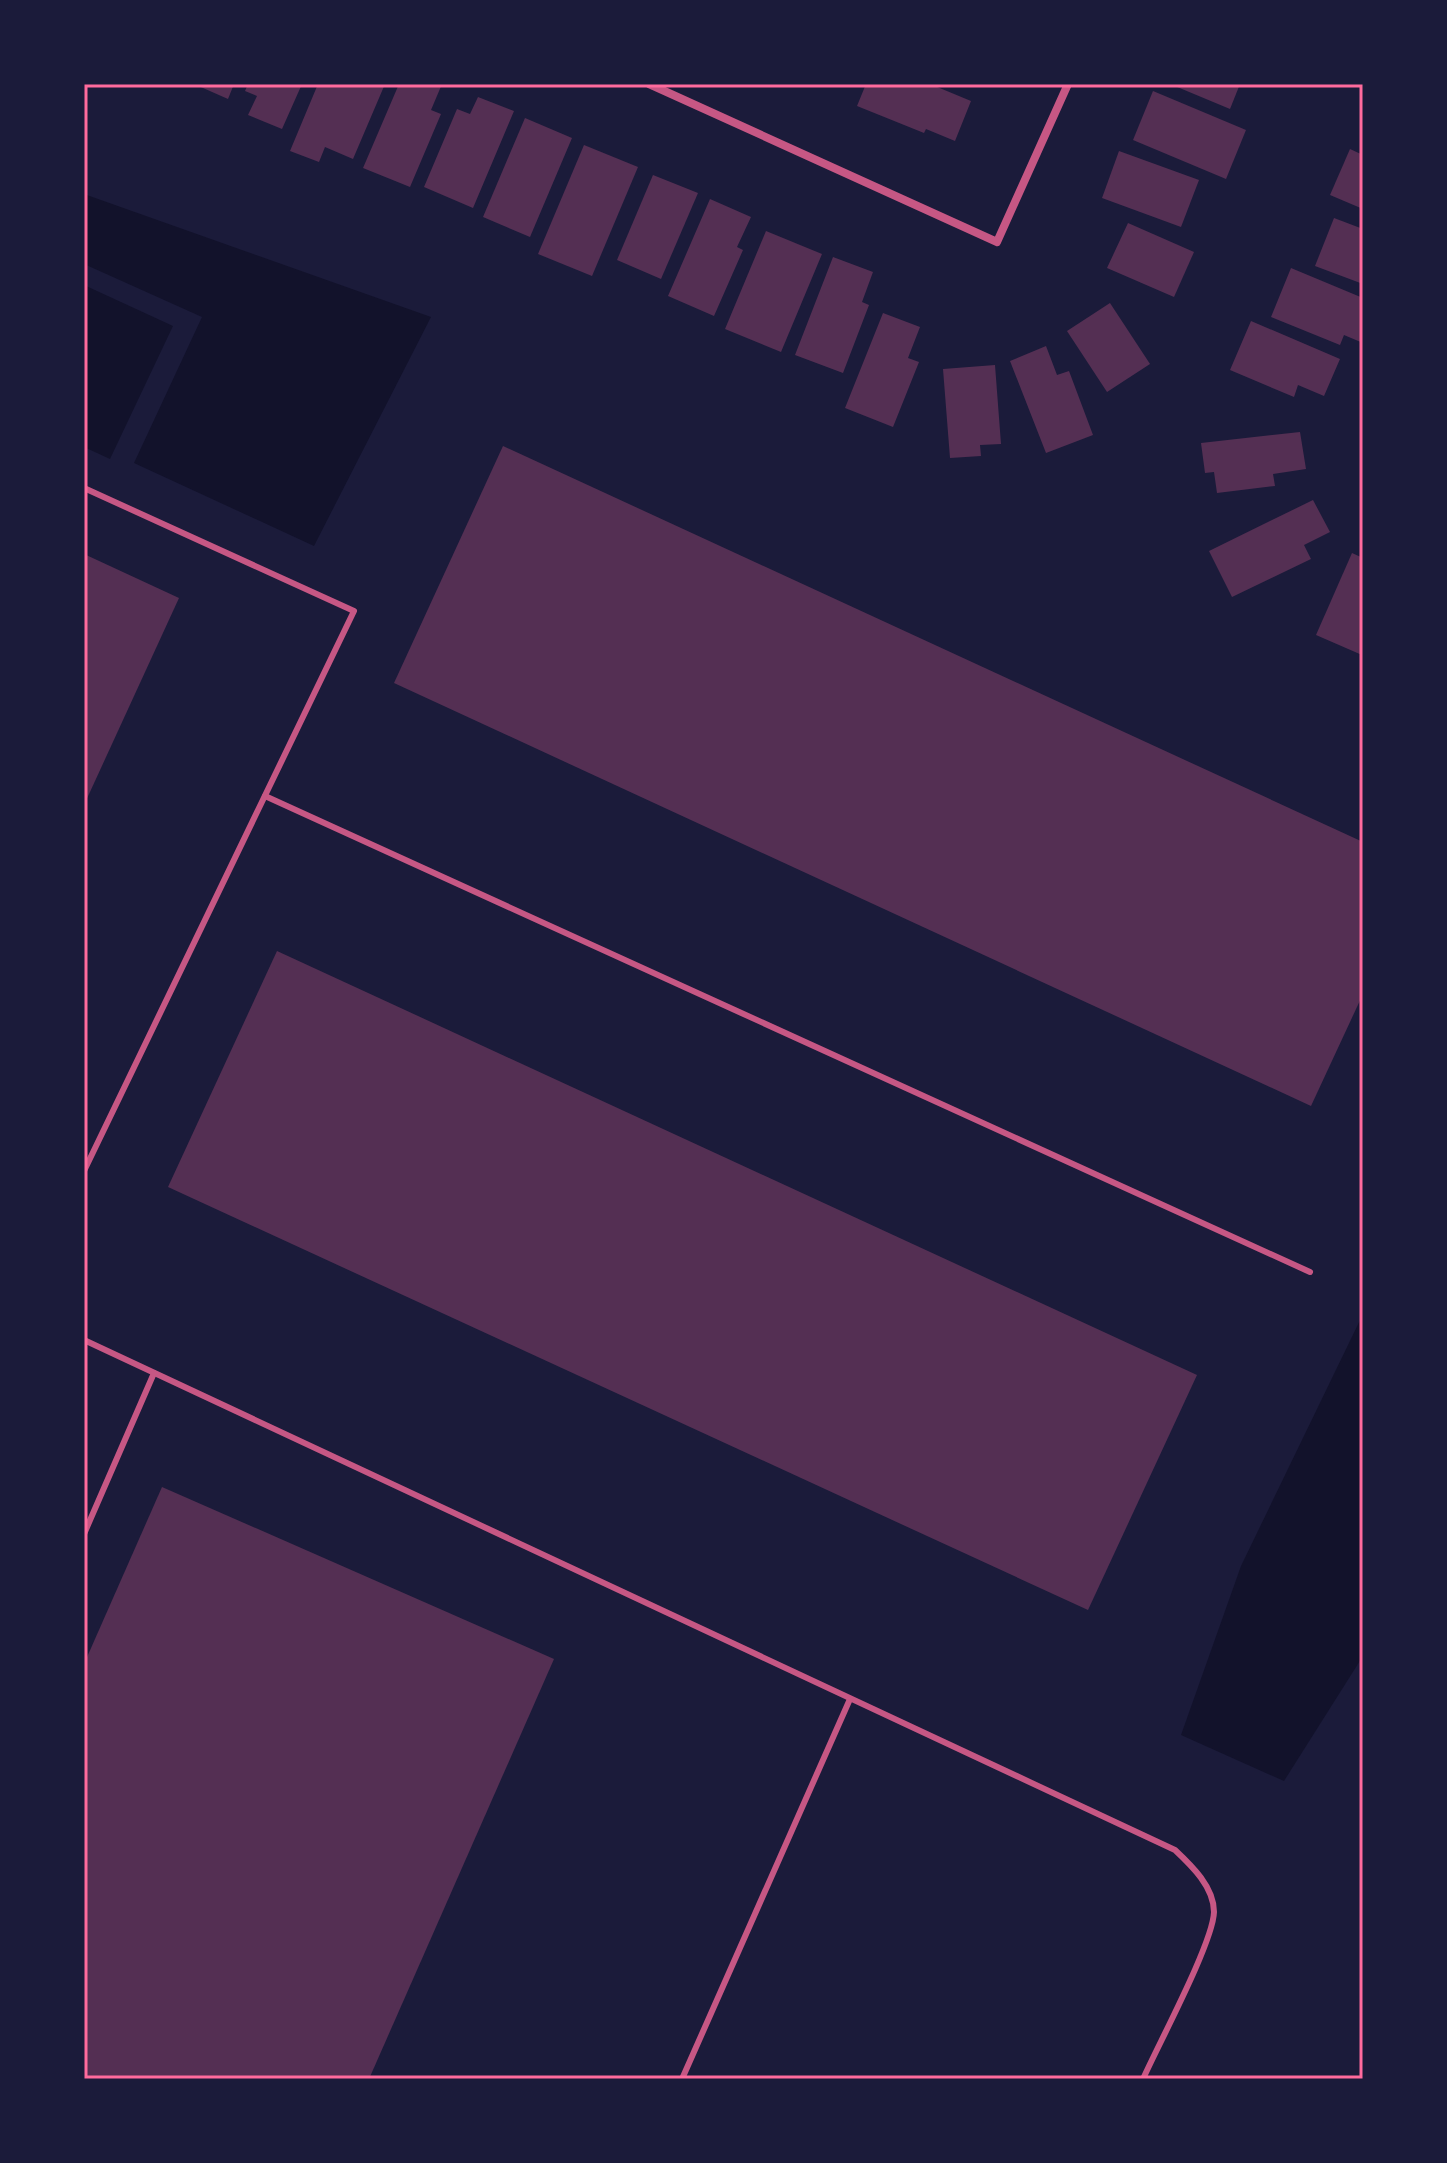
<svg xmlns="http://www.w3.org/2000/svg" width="1447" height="2163" font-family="'Asap Condensed',sans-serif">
<rect width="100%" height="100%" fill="#1b1b3a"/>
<!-- water -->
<g fill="#12122b">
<polygon points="84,194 431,317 314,546 134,463 202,317 84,264"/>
<polygon points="84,285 173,326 110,459 84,447"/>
<polygon points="1363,1314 1363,1656 1284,1781 1181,1735 1241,1566"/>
</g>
<!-- building -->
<g fill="#542f53">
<polygon points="194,84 234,84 228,99"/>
<polygon points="248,84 302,84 282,129 248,115 257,96 245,91"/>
<polygon points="318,84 385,84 353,159 325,147 319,162 290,151"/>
<polygon points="399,84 442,84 431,110 441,114 410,187 363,168"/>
<polygon points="866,84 930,84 971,101 955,141 926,129 924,133 857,106"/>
<polygon points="1170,84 1240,84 1230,109"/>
<polygon points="1153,91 1246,130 1226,179 1133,140"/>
<polygon points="478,97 514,111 473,208 424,187 457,109 470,114"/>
<polygon points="525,118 572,138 530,237 483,217"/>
<polygon points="584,145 638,167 592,276 538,254"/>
<polygon points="1350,149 1363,155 1363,209 1330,195"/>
<polygon points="1119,151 1199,180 1181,227 1102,198"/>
<polygon points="653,175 698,193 661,279 617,260"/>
<polygon points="710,199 751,217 737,247 743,250 714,316 668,296"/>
<polygon points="1334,218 1363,229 1363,284 1315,266"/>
<polygon points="1128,223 1194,252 1174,297 1107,268"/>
<polygon points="766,231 822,254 781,352 725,329"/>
<polygon points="833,257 873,272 862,302 869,305 843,373 795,355"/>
<polygon points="1291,268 1363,298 1363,343 1344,335 1340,345 1271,317"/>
<polygon points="1110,303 1150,364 1107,392 1067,331"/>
<polygon points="883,313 920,327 908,358 919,362 893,427 845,408"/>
<polygon points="1251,321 1340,359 1324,396 1298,385 1294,397 1230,370"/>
<polygon points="1046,346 1057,375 1069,371 1093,435 1046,453 1010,361"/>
<polygon points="995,365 1001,444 980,445 981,456 950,458 943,369"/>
<polygon points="1300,432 1306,469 1273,474 1275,486 1217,493 1214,472 1205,473 1201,443"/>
<polygon points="503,446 1363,842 1363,994 1311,1106 394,683"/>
<polygon points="1313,500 1330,532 1304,545 1311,559 1232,597 1209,551"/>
<polygon points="1352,553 1363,558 1362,655 1316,635"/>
<polygon points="84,554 179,598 84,805"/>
<polygon points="277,951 1197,1375 1088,1610 168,1187"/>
<polygon points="162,1487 554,1659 369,2079 84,2079 84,1664"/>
</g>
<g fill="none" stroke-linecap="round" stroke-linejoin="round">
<!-- service -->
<g stroke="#c65784" stroke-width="6">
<polyline points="84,488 354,611 84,1171"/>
<polyline points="265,796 1310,1272"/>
<path d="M84,1340l1091,510c17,16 39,37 39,62 -1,31 -56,133 -71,167"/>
<polyline points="84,1534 154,1373"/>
<polyline points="682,2079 850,1699"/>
</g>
<!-- minor -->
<polyline stroke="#c65784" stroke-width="8" points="649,84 997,242 1068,84"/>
</g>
<!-- border -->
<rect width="1447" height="2163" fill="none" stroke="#1b1b3a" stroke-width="172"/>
<rect x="86" y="86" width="1275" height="1991" fill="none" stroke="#ff6b9d" stroke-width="3"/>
</svg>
